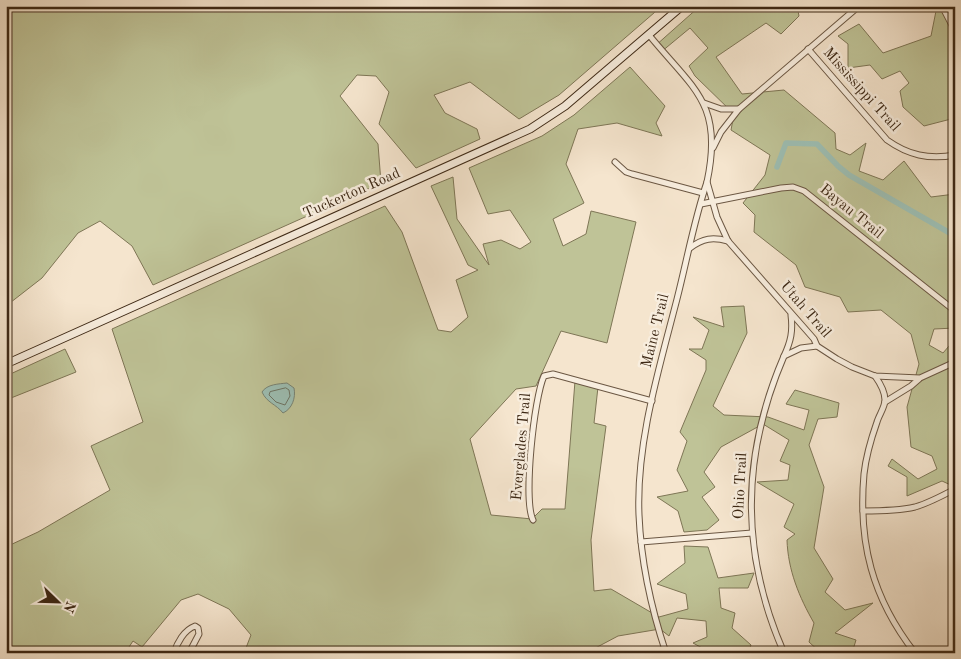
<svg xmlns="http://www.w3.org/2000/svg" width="961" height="659" font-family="'Old Standard TT',serif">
<rect width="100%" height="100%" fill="#f5e5ce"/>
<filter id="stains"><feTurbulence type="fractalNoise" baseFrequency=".004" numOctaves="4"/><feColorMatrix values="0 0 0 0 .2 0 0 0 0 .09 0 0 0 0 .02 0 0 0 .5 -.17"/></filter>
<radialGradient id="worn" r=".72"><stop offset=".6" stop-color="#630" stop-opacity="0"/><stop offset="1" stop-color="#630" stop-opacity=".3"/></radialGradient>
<!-- green -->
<g fill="#bfc397" stroke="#7e7656">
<polygon points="6,6 662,6 559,95 519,119 470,82 434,95 445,113 477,129 480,139 416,168 379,124 389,92 376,76 357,75 340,96 378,144 381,183 153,285 132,246 100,221 78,233 42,278 6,306"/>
<polygon points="700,6 797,6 799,16 781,34 766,23 716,57 742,94 784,90 835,133 836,149 850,155 866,143 859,171 883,180 904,161 931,197 955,194 955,328 934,329 929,345 943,353 955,339 955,487 942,481 907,496 907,477 888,466 892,459 918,479 937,469 932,456 911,447 907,407 919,364 911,334 881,310 848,312 840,297 805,287 796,265 754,232 755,215 743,203 765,175 770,155 731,130 734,114 695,76 689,66 708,48 690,28 661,52 655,46"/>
<polygon points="937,6 955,6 955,120 951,119 924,126 903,107 900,91 909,83 900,71 882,79 870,65 848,68 848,44 838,36 859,24 883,53 931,36"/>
<polygon points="630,67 665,106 656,123 662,136 617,123 578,129 566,164 584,203 553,219 563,246 586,234 591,211 636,222 607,343 561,331 536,386 516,389 470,439 491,515 532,519 542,509 565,509 575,381 598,387 594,423 606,426 591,540 594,591 611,589 659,617 688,609 686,594 657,584 685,563 684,546 708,547 718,578 754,573 748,588 719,588 721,608 735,613 732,628 751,645 748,653 704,653 704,649 693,643 707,637 706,621 677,618 669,636 660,629 618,636 586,653 244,653 251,635 229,609 198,594 181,600 142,647 133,641 125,653 6,653 6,543 8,546 38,532 110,490 91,446 143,422 112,329 385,206 402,232 438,330 451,332 468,317 456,280 478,270 468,265 431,186 453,177 457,219 489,265 483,244 501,240 520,249 531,242 510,210 488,214 469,168 542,136 574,115"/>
<path d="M744,306l3,27 -34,73 11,9 44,2 36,13 5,-20 -23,-6 9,-14 44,13 -2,14 -19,2 -9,26 15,42 -10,61 19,31 -8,13 20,18 28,-7 -38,30 21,7 -4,13h-31l-12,-11 5,-19c-15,-26 -26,-53 -27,-83l8,-6 -11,-7 10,-23 -37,-22 31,-2 2,-15 -10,-4 9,-21 -26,-16 -42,23 -17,25 11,15 -13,10 17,23 -12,10 -23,2 -6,-21 -21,-14 31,-6 -11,-21 10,-29 -7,-9 26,-62v-10l-17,-11h13l7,-19 -16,-13 31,10 -3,-20z"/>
<polygon points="65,349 76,372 11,398 6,404 6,376"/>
</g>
<!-- water -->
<path fill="#9dbfb4" stroke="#778374" d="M287,383l7,5c2,10 -2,21 -11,25 -7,-9 -16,-10 -21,-21 5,-8 17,-8 25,-9z"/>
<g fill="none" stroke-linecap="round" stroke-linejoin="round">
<!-- shore -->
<polygon stroke="#6d7464" stroke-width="1" points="286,388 289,390 290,396 285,405 276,402 269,395 270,392"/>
<!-- canal -->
<polyline stroke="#9dbfb4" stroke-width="5.5" points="777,167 786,143 817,144 838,166 849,175 955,236"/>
<defs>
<g id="minor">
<polyline points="942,6 955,31"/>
<path d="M649,35c44,54 75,68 58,147 -13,38 -20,78 -30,117 -18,70 -41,144 -38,216 2,48 12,93 27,138"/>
<path d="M808,49l79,91c21,15 42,20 68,15"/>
<polyline points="704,103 721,109 739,109 721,132 713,148"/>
<polyline points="739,109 859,6"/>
<polyline points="615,162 626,172 632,174 703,193"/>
<polyline points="707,182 717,217 728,241 814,339 817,346 837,359 852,367 875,376 920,378 955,362"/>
<polyline points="701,204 781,188 793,187 804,191 955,311"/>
<path d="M690,248c13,-10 23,-11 38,-7"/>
<path d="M784,356c7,-15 9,-25 7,-41"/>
<path d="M875,376c5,7 10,15 10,24 0,7 -6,15 -8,22 -6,17 -11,34 -13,52 -6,68 8,124 51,179"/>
<polyline points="885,402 911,386 919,379"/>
<path d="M863,511c17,0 35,0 52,-4 14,-4 27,-11 40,-18"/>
<path d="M533,520c-10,-20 1,-122 11,-144l9,-2 99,27"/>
<polyline points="641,542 752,533"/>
<path d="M174,653c3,-10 10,-23 21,-27l3,2 1,6 -10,19"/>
<path d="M784,653c-44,-100 -43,-197 0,-297l17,-8 16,-2"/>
</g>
<polyline id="secondary" points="6,364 530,129 565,106 682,6"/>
</defs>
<!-- minor casing -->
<use href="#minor" stroke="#6b5743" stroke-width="7"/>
<!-- secondary casing -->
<use href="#secondary" stroke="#3d2815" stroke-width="9"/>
<!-- minor -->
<use href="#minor" stroke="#f8eedf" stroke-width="5"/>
<!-- secondary -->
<use href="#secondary" stroke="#f8eedf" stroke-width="7"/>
</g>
<g text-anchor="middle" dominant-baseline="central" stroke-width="5" stroke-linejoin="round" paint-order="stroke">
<!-- street labels -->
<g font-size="15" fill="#3d2815" stroke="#f8eedf">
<text transform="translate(861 90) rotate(48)">Mississippi Trail</text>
<text transform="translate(352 194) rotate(-24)">Tuckerton Road</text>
<text transform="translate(851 212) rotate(39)">Bayau Trail</text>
<text transform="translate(805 310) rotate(49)">Utah Trail</text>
<text transform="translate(656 331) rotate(-76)">Maine Trail</text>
<text transform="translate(522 447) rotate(-85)">Everglades Trail</text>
<text transform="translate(741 486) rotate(-87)">Ohio Trail</text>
</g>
</g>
<!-- margin -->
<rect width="961" height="659" fill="none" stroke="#f5e5ce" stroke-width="25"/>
<rect x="8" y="8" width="946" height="644" fill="none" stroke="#3d2815" stroke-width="2.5"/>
<rect x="12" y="12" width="936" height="634" fill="none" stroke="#3d2815"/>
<!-- north arrow -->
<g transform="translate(58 602) rotate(113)" stroke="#f8eedf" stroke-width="4" paint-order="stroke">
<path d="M0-4L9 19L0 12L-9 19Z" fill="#3d2815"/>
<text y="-8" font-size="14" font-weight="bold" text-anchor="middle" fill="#3d2815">N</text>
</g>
<rect width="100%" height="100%" filter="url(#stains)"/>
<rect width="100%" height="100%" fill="url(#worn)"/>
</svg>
